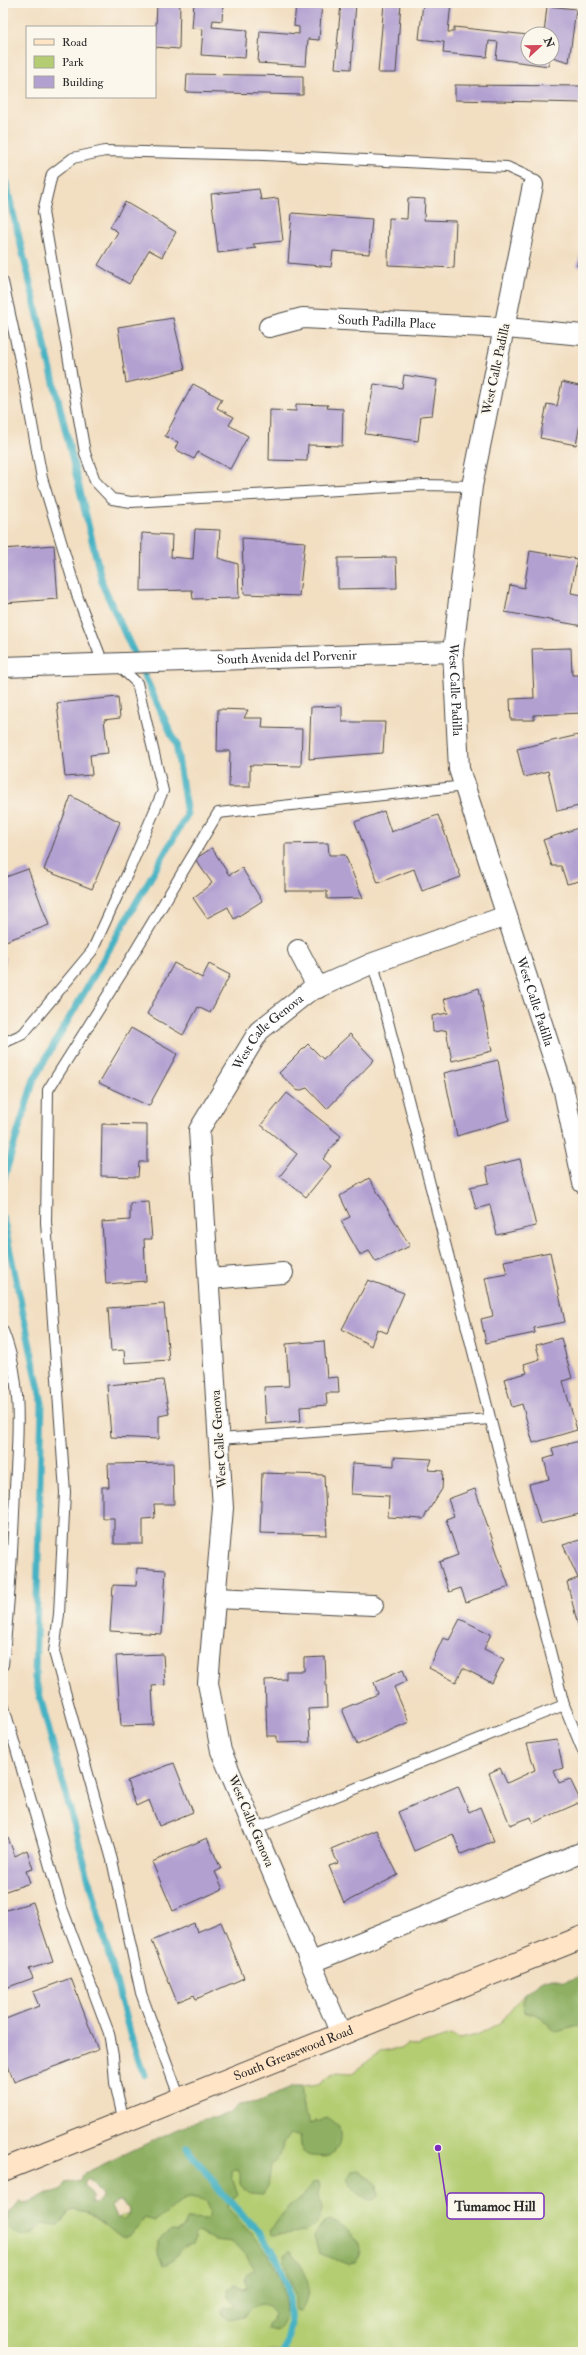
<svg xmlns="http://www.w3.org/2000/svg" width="586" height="2355" font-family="'IM FELL Double Pica',serif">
<rect width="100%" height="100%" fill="#fbf7ec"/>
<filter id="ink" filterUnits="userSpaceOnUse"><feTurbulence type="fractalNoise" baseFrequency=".025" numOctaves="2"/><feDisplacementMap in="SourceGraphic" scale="8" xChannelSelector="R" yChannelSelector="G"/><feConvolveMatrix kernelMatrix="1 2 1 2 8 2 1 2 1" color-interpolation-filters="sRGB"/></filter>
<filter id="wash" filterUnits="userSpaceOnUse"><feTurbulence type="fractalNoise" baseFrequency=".012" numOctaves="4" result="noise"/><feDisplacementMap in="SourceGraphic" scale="16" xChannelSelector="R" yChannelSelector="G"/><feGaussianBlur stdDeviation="0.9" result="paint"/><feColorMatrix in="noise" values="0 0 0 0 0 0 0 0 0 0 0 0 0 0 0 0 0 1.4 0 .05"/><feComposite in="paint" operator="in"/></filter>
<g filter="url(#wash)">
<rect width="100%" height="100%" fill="#f2dec1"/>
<!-- green -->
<path fill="#b4cd72" stroke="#707c4e" d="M526,1992l-3,12 2,8c13,2 20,4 24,16l34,-3v327h-580v-136l7,-3 -2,8 23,14 12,-11 15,1 10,-11 7,-4 15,4 14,10 128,-51v-3l52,-29 7,-8 9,4 1,8 15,-25 -5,5 -6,-11 -4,-28 17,-2 19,-12 15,1 28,-21 20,-3 7,-5 10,2 33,-11 9,4 18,-4 24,-13z"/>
<!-- forest -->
<g fill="#8fb064" stroke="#5d6e48" fill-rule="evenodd">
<path d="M583,1972v53l-27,7c-16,-10 -7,-16 -31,-20l-2,-8 3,-12c14,-10 20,-20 37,-10l10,-2z"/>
<path d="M293,2086h8l4,28 5,10 17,-6 12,8c3,14 0,20 -9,31l-20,-1 -8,-4 -2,-15 -9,-3c-11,12 -7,21 -20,31l-3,21 -5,8 -13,-1 -10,-9v-10l-3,-5 -5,1v8l6,16 -5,3 -6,10c25,29 55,53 58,94 2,13 1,22 -9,30l-9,-2 1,-5 5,-4 1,-7 -6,-7 -6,-2 -10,3 -9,10 -14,3 -6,-4 -1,-5 3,-5 8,2 2,-3 -7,-11 1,-6 5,-4 8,5 5,-1 -2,-7 3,-8 7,-4 -8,-12 -14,-15 -19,-2 -16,-8 -4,3 2,4 -3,5c-15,1 -16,18 -30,22l-5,-12v-13l13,-11 6,2 6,-3 5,-10 19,1 4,-6 -6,-13c-26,-11 -30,10 -49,20l-12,-3c-25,37 -29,8 -54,-4 -4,-2 -10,-2 -15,-4l-7,4 -10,11 -15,-1c-13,12 -18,17 -34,4l1,-15 10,-11c13,3 17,-6 28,-9 6,-1 9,-1 15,-5l2,-5 16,-3 2,-6 92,-44 29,-11 15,-2 11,-4 9,-8 19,-3zM86,2180h4l12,15 -1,4 -6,4 -4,-1v-8l-7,-8zM119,2201h4l6,9 -1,7 -6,4 -6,-4 -5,-11z"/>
<path d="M359,2170l18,14 1,12 -6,5c-8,0 -24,-15 -25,-24l4,-6z"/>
<path d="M316,2182l3,1c2,5 0,7 -1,12 0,5 3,10 3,15 -4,25 -31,23 -49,25l-2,-3 1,-3 18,-23 14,-9 8,-13z"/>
<path d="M329,2221c9,1 12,5 19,10 12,10 16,17 7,31l-8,2 -28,-11 -5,-16 8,-13z"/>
<path d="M290,2250c15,18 28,41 10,61l-4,-1c-2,-6 0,-13 -2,-19 -3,-12 -9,-23 -10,-36z"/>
</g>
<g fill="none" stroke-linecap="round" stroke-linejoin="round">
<!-- stream -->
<g stroke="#46b2c3" stroke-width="7">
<polyline points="3,171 103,586 176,744 187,815 34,1079 3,1181"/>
<polyline points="3,1218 42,1403 35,1678 130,2034 144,2075"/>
<polyline points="187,2147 220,2191 260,2234 278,2261 288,2287 291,2324 284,2352"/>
</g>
</g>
<g id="blocks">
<!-- building -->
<g fill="#b2a0d1">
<polygon points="157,3 180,3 179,49 155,47"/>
<polygon points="194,3 223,3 222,21 213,20 212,27 247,30 245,58 201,55 203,29 192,28"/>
<polygon points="296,3 322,3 319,40 308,39 306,66 258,63 260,31 299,34 299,27 294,26"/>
<polygon points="341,3 356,3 351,69 335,68"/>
<polygon points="384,3 401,3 396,73 378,73"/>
<polygon points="423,3 451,3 448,32 454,32 454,27 528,35 528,58 549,58 549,66 496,59 498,42 489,41 487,57 443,53 444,42 419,39"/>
<polygon points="547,6 576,9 569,62 552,57 552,34 544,34"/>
<polygon points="187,74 303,76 303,95 186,92"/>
<polygon points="455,85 583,86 583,103 455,100"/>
<polygon points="259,189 261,200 278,198 283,241 253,244 256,248 218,253 211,194"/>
<polygon points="408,198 425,199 424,220 456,221 454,268 388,265 389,218 407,219"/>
<polygon points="125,202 176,232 162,257 149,250 129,284 98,265 118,232 110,227"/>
<polygon points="292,213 372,219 369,254 333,251 331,267 288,263"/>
<polygon points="583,242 583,268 577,266"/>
<polygon points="173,318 185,369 126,383 118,327"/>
<polygon points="404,375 437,380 432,415 421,416 418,441 365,434 374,384 402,388"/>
<polygon points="562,382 583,387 583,425 580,424 576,445 540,438 547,404 557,406"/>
<polygon points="193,384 222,399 217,408 234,417 229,425 248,436 230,469 198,452 194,459 175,449 178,442 165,436"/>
<polygon points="296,404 328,405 327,408 343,409 342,446 308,445 307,461 269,460 270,410 296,411"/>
<polygon points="195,529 220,530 218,558 238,564 239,598 193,599 192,590 141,591 142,533 172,535 171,557 193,559"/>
<polygon points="242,538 305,542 299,596 244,594"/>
<polygon points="54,545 58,599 3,603 3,549"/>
<polygon points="530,551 577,559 571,593 583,595 583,626 505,612 510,585 524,588"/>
<polygon points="396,557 397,588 338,589 338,558"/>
<polygon points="571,648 572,675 583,675 583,713 534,715 534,720 511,720 510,699 534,698 532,649"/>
<polygon points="118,697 120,718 104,720 108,753 90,755 92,775 65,777 57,703"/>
<polygon points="342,706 342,722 385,722 383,753 309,759 311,707"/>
<polygon points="218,709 248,710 244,718 263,718 262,728 302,729 301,766 250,765 250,787 229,787 230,751 217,751"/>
<polygon points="583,734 583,805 557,811 548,771 524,777 517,749"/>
<polygon points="71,796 120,822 92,889 44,870"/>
<polygon points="384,811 391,832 438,815 461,877 422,891 414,869 378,883 355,822"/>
<polygon points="578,828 583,837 583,891 579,881 567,884 561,866 552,866 543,840"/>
<polygon points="328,843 329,855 345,855 363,898 327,899 327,891 285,891 285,844"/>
<polygon points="212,848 229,875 242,868 262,901 234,919 228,907 207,918 193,898 212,883 195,859"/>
<polygon points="28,869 49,925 3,942 3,878"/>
<polygon points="3,956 6,957 4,972 3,972"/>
<polygon points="174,963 202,978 209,964 230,975 210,1013 198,1007 183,1035 147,1014"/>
<polygon points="479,988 492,1051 452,1061 446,1030 433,1032 432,1016 448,1013 444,999"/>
<polygon points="131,1028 177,1054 149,1106 99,1083"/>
<polygon points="350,1034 374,1060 327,1109 307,1088 298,1091 279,1073 308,1044 323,1059"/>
<polygon points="498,1060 509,1120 457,1136 444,1073"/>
<polygon points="287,1093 341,1136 323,1159 331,1166 306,1197 280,1176 297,1154 261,1125"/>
<polygon points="102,1124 147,1125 147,1162 139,1162 138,1177 101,1176"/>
<polygon points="520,1159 536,1226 497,1235 490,1205 476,1209 470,1187 489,1183 486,1167"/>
<polygon points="369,1178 410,1246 376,1262 369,1251 360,1255 341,1221 350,1217 340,1196"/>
<polygon points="149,1202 152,1239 144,1239 146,1281 106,1284 102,1222 130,1220 130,1203"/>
<polygon points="550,1252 565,1322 534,1328 535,1333 486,1343 481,1319 493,1316 485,1278 507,1274 504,1261"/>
<polygon points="368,1280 404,1293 387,1333 377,1329 371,1346 342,1329"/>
<polygon points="164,1304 169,1360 125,1363 124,1350 111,1351 108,1308"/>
<polygon points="561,1338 572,1378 563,1381 577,1430 533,1443 522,1404 512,1407 504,1379 527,1373 524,1364 540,1359 536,1345"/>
<polygon points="324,1341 327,1378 338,1377 339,1393 326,1393 327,1405 300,1407 301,1421 266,1424 264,1387 289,1386 286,1344"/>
<polygon points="163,1380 169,1414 159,1416 159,1439 111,1437 107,1385"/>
<polygon points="583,1440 583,1513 540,1524 529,1484 549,1479 544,1459 554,1456 552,1448"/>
<polygon points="394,1457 432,1459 428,1470 443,1471 442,1489 423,1519 388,1517 389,1496 351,1494 353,1463 394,1466"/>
<polygon points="173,1463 174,1504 154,1504 155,1518 143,1519 143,1544 114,1544 114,1518 102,1518 102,1487 109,1487 108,1464"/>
<polygon points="262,1473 324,1475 327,1535 260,1533"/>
<polygon points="475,1489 509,1587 466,1602 461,1588 449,1592 439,1562 458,1555 446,1519 454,1516 448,1499"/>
<polygon points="583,1539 583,1628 579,1629 567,1582 578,1578 563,1545"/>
<polygon points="137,1568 166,1570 162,1634 110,1631 113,1585 136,1586"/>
<polygon points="460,1619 491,1634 484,1649 504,1659 492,1683 463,1668 456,1682 429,1668 443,1638 449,1640"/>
<polygon points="163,1654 165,1685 152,1686 154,1725 121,1726 116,1656"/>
<polygon points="325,1657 327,1708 308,1709 310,1742 277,1743 277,1736 267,1736 265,1680 286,1679 286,1671 304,1671 304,1658"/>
<polygon points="403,1669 407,1681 394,1687 409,1722 357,1745 342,1709 378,1694 374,1682"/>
<polygon points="557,1740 563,1768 554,1771 559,1783 570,1779 581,1802 533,1823 531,1817 510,1825 489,1773 500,1768 507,1783 535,1770 527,1744"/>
<polygon points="174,1763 193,1812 159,1826 149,1800 136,1806 127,1781"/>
<polygon points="458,1786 469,1812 480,1807 494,1841 461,1854 453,1834 414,1851 398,1812"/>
<polygon points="3,1825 15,1856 27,1850 33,1869 26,1871 30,1883 3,1892"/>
<polygon points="376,1830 398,1875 344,1903 329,1866 338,1863 331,1849"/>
<polygon points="207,1838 221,1869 215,1872 223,1889 173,1911 152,1862"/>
<polygon points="33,1902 53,1962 29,1969 33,1978 3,1989 3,1911"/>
<polygon points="221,1922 244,1978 196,1999 194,1995 177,2002 152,1941 194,1923 197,1932"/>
<polygon points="71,1978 98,2050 14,2082 3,2052 3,2020 39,2006 33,1992"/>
</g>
</g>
</g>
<g filter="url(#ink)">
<use href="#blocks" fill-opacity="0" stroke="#494642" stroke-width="1"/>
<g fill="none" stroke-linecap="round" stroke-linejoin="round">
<defs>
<g id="lane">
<polyline points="3,282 21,365 42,478 78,598 103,663"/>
<polyline points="472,486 424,485 131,502 112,499 95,481 85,453 43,212 52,174 73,158 105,151 264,155 507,167 529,177 533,185"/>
<polyline points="373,963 564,1705"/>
<polyline points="3,1043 23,1034 92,951 130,868 163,791 137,683 116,663"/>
<path d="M3,1331c20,49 15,104 12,156 -2,60 -6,119 -12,178"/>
<polyline points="219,1439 490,1419"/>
<polyline points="3,1704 62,1908 109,2033 113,2056 115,2083 124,2122"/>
<polyline points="254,1829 564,1705 583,1751"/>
<polyline points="180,2099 141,1993 112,1860 54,1652 59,1614 65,1492 46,1222 48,1090 128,963 218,813 465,786"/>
</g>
<g id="street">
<path id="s1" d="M533,185l-61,301 -19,166 6,117 105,322 19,92"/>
<path id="s2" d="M269,327l34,-9 203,10 77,7"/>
<path id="s3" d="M3,667l450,-15"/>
<polyline points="298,950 318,988"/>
<polyline points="209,1279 283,1273"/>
<polyline points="215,1598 373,1605"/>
<polyline points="312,1962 583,1852"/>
<path id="s4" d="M341,2034l-120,-283 -13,-68 15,-175 -24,-378 60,-99 49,-39 65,-29 133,-47"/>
</g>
<g id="secondary">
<path id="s5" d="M3,2170l580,-233"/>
</g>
</defs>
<!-- lane casing -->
<use href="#lane" stroke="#494642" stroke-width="12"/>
<!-- street casing -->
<use href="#street" stroke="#494642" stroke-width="22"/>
<!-- secondary casing -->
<use href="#secondary" stroke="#494642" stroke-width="24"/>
<!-- lane -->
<use href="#lane" stroke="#fff" stroke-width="10"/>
<!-- street -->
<use href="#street" stroke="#fff" stroke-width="20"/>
<!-- secondary -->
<use href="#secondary" stroke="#ffe4c6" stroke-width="22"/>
</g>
</g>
<g text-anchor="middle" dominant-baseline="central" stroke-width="3.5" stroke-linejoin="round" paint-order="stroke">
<!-- street labels -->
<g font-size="13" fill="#2b2b2b" stroke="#fbf7ec">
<text stroke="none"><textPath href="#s2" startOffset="119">South Padilla Place</textPath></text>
<text transform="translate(496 369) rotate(-78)">West Calle Padilla</text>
<text stroke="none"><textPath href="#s3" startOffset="284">South Avenida del Porvenir</textPath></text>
<text stroke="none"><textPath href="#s1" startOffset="512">West Calle Padilla</textPath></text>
<text stroke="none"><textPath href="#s1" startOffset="836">West Calle Padilla</textPath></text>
<text stroke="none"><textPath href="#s4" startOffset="1052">West Calle Genova</textPath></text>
<text transform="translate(219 1439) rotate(-94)">West Calle Genova</text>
<text transform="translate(251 1821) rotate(67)">West Calle Genova</text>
<text stroke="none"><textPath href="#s5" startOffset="313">South Greasewood Road</textPath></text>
</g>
</g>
<!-- callouts -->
<path fill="none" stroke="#7b2cbf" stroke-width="1.5" d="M438 2148L447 2206"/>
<circle fill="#7b2cbf" stroke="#fbf7ec" stroke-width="1.5" cx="438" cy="2148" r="4"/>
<rect fill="#fbf7ec" stroke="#7b2cbf" stroke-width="1.5" x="447" y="2193" width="97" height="26" rx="4"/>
<g font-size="14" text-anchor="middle" font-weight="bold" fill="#2b2b2b">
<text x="495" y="2211">Tumamoc Hill</text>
</g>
<!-- margin -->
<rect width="586" height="2355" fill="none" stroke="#fbf7ec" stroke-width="16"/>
<!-- legend -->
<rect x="26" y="26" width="130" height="72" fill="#fbf7ec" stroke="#a8a59f"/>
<rect x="34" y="39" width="20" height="6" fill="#ffe4c6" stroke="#a8a59f"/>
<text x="62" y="46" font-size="12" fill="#2b2b2b">Road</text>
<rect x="34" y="56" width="20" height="12" fill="#b4cd72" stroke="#a8a59f"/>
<text x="62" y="66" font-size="12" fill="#2b2b2b">Park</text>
<rect x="34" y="76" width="20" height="12" fill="#b2a0d1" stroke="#a8a59f"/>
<text x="62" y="86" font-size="12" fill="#2b2b2b">Building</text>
<!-- north arrow -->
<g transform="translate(540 46) rotate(68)"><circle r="19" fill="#fbf7ec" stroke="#a8a59f"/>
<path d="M0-3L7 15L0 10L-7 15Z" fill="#d1495b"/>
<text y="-6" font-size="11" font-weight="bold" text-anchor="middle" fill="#2b2b2b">N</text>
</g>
</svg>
